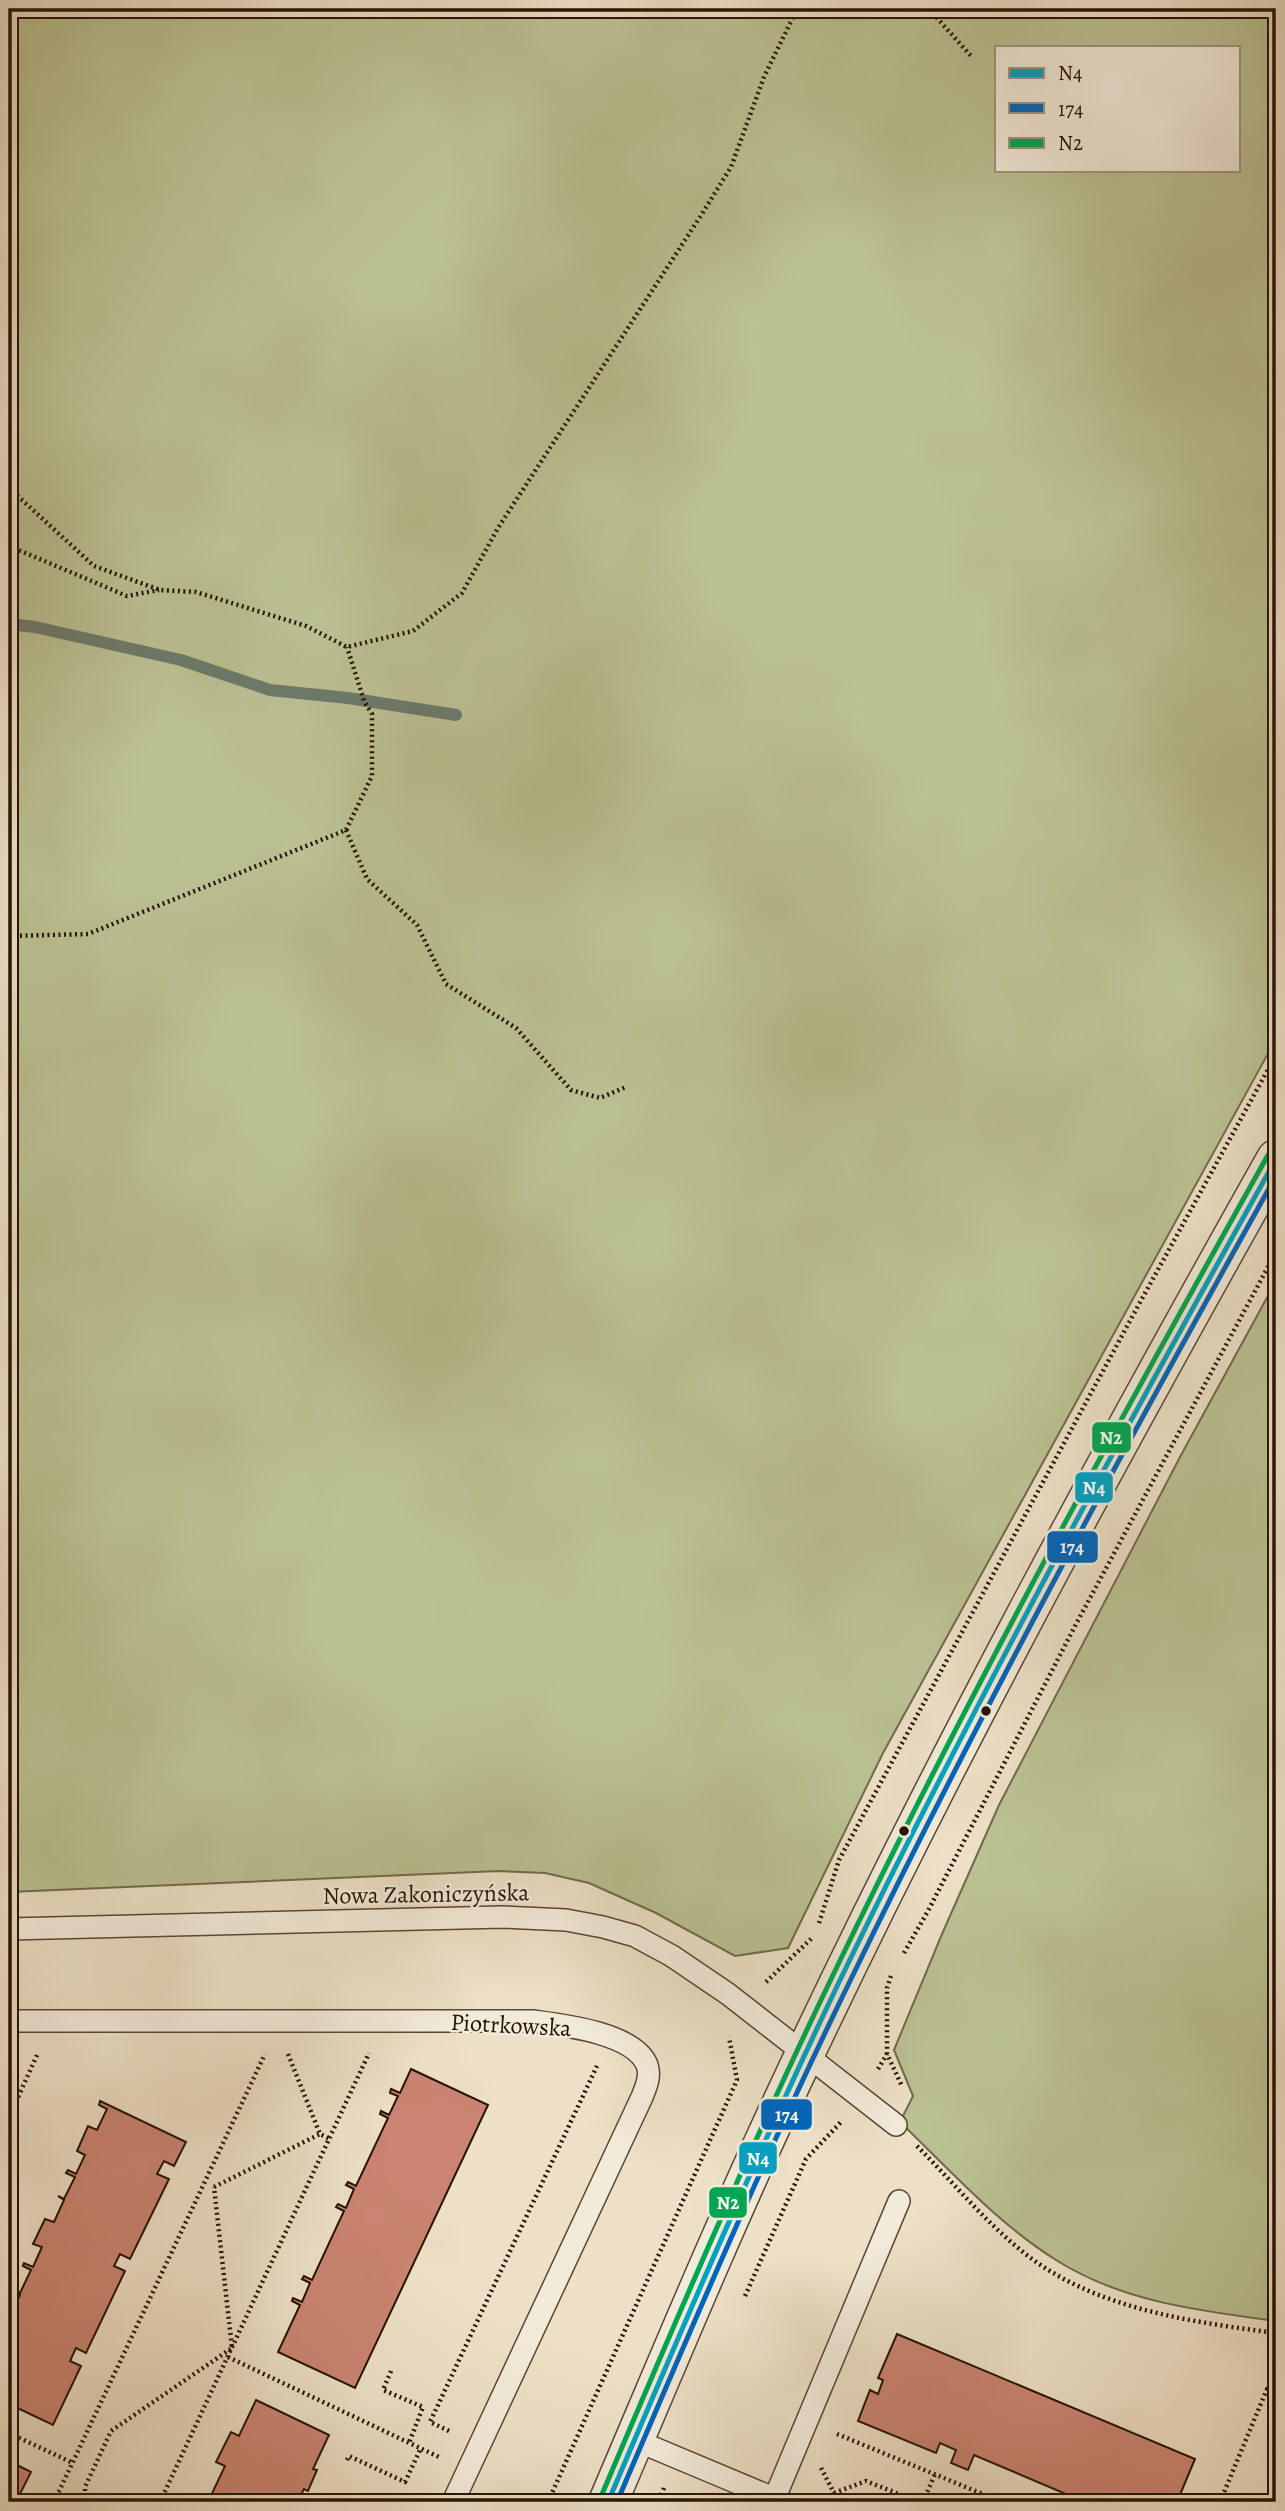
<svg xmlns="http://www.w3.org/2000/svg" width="1285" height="2511" font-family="Alegreya,serif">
<rect width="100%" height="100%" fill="#ede0c6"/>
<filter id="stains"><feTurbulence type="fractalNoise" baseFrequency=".00286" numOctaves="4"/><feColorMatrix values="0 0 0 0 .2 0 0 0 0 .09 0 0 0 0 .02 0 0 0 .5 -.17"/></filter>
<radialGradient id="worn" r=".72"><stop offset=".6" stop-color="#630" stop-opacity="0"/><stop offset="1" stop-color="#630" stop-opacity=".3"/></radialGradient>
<!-- green -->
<g fill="#bbc193" stroke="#706a4c" stroke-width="2" fill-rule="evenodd">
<path d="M9,9h1267v1030l-393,714 -95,195 -53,8 -79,-43 -67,-30 -44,-10 -46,-2 -490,21zM996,47h242v123h-242z"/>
<path d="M1276,1281v1040c-75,-10 -154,-19 -220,-61 -58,-36 -107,-91 -156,-138l13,-26 -19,-46 48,-116 57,-129 181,-348z"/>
</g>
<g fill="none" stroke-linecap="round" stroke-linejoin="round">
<!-- stream -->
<polyline stroke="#6c7a6b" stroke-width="12" points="9,624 35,627 181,660 270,690 348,698 456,715"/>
</g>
<!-- building -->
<g fill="#ca8471" stroke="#261305" stroke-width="2">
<polygon points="411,2069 488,2105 355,2388 278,2352 300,2305 292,2301 293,2298 302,2302 310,2283 302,2279 304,2276 312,2280 344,2211 336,2207 338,2204 346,2208 354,2189 346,2185 348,2182 356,2186 388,2118 380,2114 381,2111 389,2115 398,2096 390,2093 391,2089 400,2093"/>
<polygon points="100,2101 186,2142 174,2166 164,2161 157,2174 169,2179 130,2259 120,2254 114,2266 125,2271 86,2353 76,2348 70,2361 81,2366 53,2425 9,2404 9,2317 20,2295 14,2290 20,2293 31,2270 23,2266 24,2263 33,2267 42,2247 33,2244 45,2219 54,2222 64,2200 58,2196 64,2199 75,2177 66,2173 68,2170 76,2174 85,2155 77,2151 88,2126 97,2130 107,2109 99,2105"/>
<polygon points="897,2334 1195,2459 1177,2502 1062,2502 1066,2494 974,2455 968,2470 951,2463 956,2450 940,2443 936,2453 858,2421 870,2390 878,2394 883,2380 878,2378"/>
<polygon points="256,2400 329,2435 313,2469 317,2470 308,2491 304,2489 297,2502 208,2502 225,2466 216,2462 231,2432 239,2436"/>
<polygon points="9,2461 31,2472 19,2496 9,2491"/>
</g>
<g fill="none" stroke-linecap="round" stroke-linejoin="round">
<defs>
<g id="lane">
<polyline points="9,1929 503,1917 566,1920 603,1927 635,1936 672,1956 728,1994 896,2125"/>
<path d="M9,2021h524c30,4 101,12 114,44 4,11 -1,22 -5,32l-189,405"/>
<polyline points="635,2440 783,2502"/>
<polyline points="773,2502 899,2201"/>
</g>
<path id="street" d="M608,2502c58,-136 115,-274 178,-408 149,-319 318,-629 490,-935"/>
</defs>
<!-- lane casing -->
<use href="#lane" stroke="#584635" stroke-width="24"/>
<!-- street casing -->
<use href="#street" stroke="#584635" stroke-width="41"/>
<!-- path -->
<g stroke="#261305" stroke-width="4.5" stroke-dasharray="2 3.5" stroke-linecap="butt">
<polyline points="929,9 971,56"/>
<polyline points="9,488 94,566 160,590 196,592 306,626 347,647 413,631 462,593 498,528 700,217 731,167 764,77 797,9"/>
<polyline points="9,546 127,596 159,590"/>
<polyline points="346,830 367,879 417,925 446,984 516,1028 571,1090 600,1098 626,1087"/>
<polyline points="9,936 88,934 346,830 372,776 372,714 364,701 347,647"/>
<polyline points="819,1923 839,1860 1138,1306 1276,1055"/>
<polyline points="904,1953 928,1911 1075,1626 1276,1252"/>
<polyline points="891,1976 887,1988 887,2054 902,2086"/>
<polyline points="766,1982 813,1937"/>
<polyline points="288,2054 320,2134 330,2139"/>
<polyline points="878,2069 887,2054"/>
<polyline points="9,2117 38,2053"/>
<path d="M917,2146c38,38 72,81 115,113 70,51 161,63 244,74"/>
<polyline points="214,2187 320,2134"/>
<polyline points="745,2296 806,2159 841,2122"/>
<polyline points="228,2357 439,2457"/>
<polyline points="391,2371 383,2390 423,2407 409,2443"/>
<polyline points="449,2431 430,2422 597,2066"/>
<polyline points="9,2433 73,2463"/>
<polyline points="837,2434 1002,2502"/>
<polyline points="347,2460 349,2456 405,2482 421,2448"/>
<polyline points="821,2468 834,2493 830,2502"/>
<polyline points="834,2493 866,2481 919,2502"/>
<polyline points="659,2500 664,2488"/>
<polyline points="54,2502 265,2054"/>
<polyline points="85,2502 85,2487 111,2431 232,2348 214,2187"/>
<polyline points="160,2502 369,2053"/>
<polyline points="548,2502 737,2080 729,2037"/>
<polyline points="923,2502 935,2474"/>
<polyline points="1220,2502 1267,2389 1276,2393"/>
</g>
<!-- lane -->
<use href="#lane" stroke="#f3ebda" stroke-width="21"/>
<!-- street -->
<use href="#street" stroke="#f3ebda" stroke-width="38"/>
<defs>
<path id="bus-1" d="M608,2502c75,-176 150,-351 233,-524 134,-278 284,-549 435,-819"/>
<path id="bus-2" d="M617,2502c75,-176 150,-351 234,-523 132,-273 277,-538 425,-803"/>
<path id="bus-3" d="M600,2499c75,-177 150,-352 233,-524 134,-279 284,-550 435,-820"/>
</defs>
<!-- bus-1 casing -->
<use href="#bus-1" stroke="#f3ebda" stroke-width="10"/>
<!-- bus-2 casing -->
<use href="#bus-2" stroke="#f3ebda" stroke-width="10"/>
<!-- bus-3 casing -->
<use href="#bus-3" stroke="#f3ebda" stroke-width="10"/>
<!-- bus-1 -->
<use href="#bus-1" stroke="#02a2c4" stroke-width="5"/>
<!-- bus-2 -->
<use href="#bus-2" stroke="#0065bd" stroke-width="5"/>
<!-- bus-3 -->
<use href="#bus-3" stroke="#00a651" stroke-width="5"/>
</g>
<!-- markers -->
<g fill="#261305" stroke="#f3ebda" stroke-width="2.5">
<circle cx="986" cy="1711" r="6"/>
<circle cx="904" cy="1831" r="6"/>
</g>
<g text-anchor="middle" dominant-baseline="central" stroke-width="5" stroke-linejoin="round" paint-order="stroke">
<!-- street labels -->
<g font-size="24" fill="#261305" stroke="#f3ebda">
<text transform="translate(426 1894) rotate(-1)">Nowa Zakoniczyńska</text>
<text transform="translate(511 2025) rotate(3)">Piotrkowska</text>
</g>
</g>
<g stroke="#f3ebda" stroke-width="2.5">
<rect x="1091" y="1421" width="41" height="33" rx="7" fill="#00a651"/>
<rect x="1074" y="1471" width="40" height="33" rx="7" fill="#02a2c4"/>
<rect x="1046" y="1530" width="53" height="34" rx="7" fill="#0065bd"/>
<rect x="760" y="2098" width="53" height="33" rx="7" fill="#0065bd"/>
<rect x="738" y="2141" width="40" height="34" rx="7" fill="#02a2c4"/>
<rect x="708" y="2186" width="40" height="33" rx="7" fill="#00a651"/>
</g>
<g font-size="19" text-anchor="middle" font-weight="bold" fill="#fff">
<text x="1111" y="1444">N2</text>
<text x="1094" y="1494">N4</text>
<text x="1072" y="1553">174</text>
<text x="787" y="2121">174</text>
<text x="758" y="2165">N4</text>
<text x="728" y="2209">N2</text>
</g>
<!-- margin -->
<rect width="1285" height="2511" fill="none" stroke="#ede0c6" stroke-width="35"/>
<rect x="10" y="10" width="1264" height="2490" fill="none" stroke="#261305" stroke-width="3.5"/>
<rect x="18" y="18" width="1250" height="2476" fill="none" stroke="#261305" stroke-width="2"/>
<!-- legend -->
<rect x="995" y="46" width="245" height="126" fill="#f3ebda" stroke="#a19585" stroke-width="2"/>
<rect x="1009" y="68" width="35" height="10" fill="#02a2c4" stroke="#a19585" stroke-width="2"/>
<text x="1058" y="80" font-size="21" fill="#261305">N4</text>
<rect x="1009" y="103" width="35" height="10" fill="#0065bd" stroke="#a19585" stroke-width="2"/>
<text x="1058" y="116" font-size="21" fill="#261305">174</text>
<rect x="1009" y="138" width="35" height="10" fill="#00a651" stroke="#a19585" stroke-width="2"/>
<text x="1058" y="150" font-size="21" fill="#261305">N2</text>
<rect width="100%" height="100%" filter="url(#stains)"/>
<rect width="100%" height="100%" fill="url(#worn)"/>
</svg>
